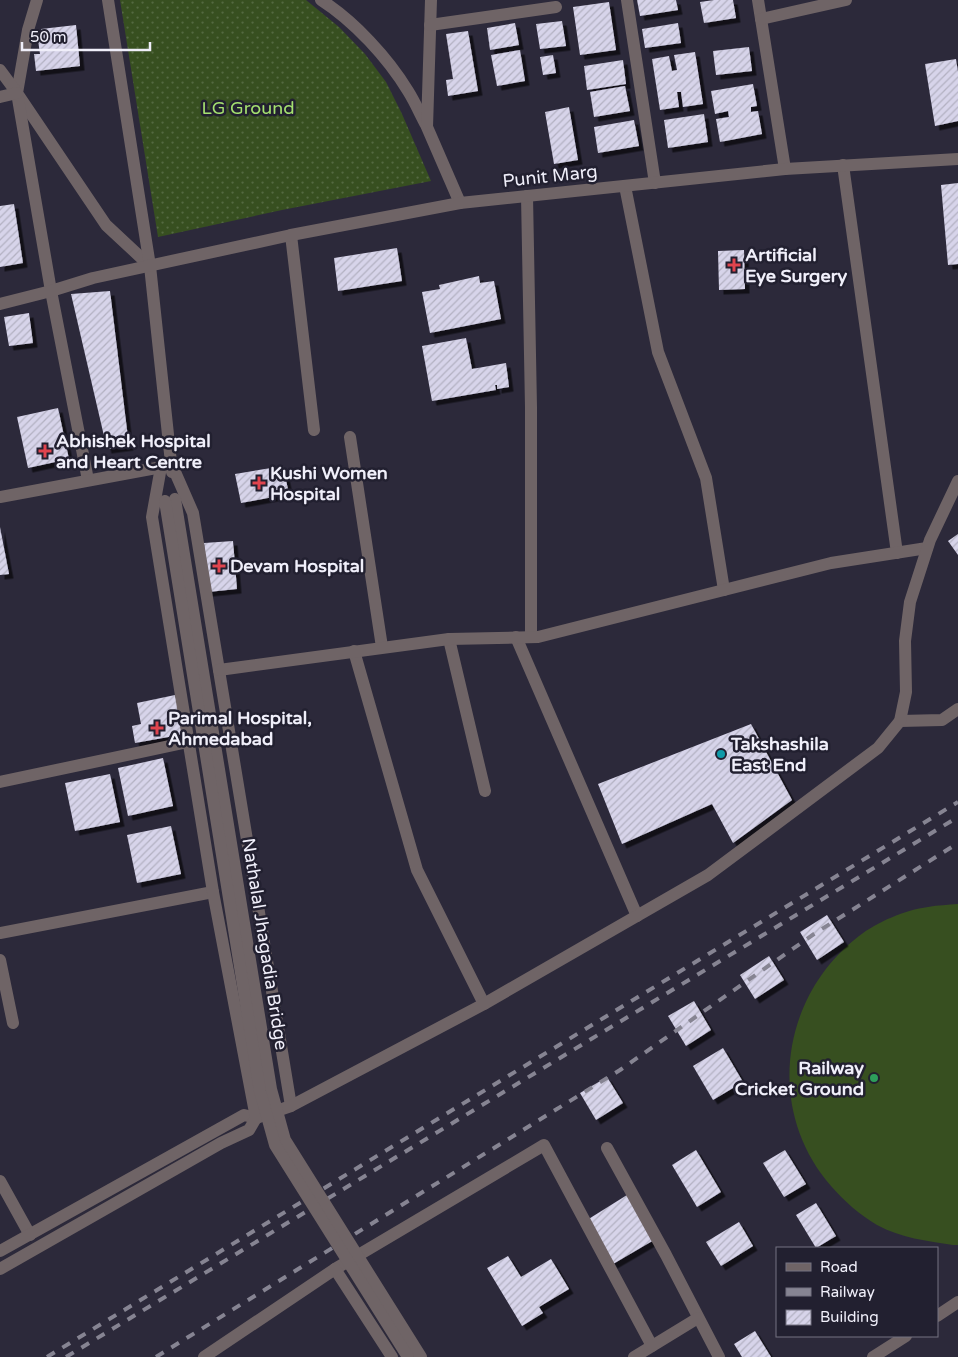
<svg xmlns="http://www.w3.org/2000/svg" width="958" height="1357" font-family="'Varela Round',sans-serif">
<defs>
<pattern id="grass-dots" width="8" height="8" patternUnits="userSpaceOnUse" patternTransform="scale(1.25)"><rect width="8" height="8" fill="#374f20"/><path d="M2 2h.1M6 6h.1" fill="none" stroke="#546941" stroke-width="1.8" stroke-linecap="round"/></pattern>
<pattern id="building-hatch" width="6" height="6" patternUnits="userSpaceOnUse" patternTransform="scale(1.25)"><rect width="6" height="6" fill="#d7d4ea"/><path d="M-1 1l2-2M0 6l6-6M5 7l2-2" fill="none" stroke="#b3b1c2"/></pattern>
<filter id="shadow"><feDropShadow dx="4.5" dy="4.5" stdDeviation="0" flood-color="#0009"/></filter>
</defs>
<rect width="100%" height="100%" fill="#2c293a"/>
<!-- grass -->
<polygon fill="url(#grass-dots)" points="120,0 306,0 339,27 365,54 386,82 402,114 431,181 282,210 158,237"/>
<!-- pitch -->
<path fill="#374f20" d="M958,904v341h-5c-26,-4 -52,-7 -76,-20 -17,-10 -33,-24 -46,-39 -66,-76 -51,-189 28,-250 18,-14 46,-26 69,-29 10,-2 20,-2 30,-3z"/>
<!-- building -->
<g fill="url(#building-hatch)" filter="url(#shadow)">
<polygon points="637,0 676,0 678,10 640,16"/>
<polygon points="714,0 733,0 736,18 704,23 700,2"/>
<polygon points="609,2 616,50 580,55 573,7"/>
<polygon points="562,21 566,46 540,49 536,24"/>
<polygon points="515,23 519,45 490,50 487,28"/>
<polygon points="678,23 681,43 645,48 642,29"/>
<polygon points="76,25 80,66 36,71 34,54 40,54 37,33 42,32 41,29"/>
<polygon points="468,31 478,91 448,96 446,80 453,79 446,34"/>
<polygon points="749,47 752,71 716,75 713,51"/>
<polygon points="520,50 525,81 497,86 491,55"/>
<polygon points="695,52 703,104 683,107 681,92 677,92 679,107 660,110 652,59 669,56 672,71 677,70 674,55"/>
<polygon points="553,55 556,73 543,75 540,57"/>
<polygon points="956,59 958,72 958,121 935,126 925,64"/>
<polygon points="623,60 626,84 587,90 584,66"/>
<polygon points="753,84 757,106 751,107 751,112 758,111 762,134 720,142 716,119 729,117 728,111 715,114 711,91"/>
<polygon points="625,86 630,111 594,117 590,92"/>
<polygon points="569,107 578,160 554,164 545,112"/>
<polygon points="704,114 708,142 668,148 664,120"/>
<polygon points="634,120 639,146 598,153 594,127"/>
<polygon points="958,183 958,264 948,265 941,185"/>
<polygon points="14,204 23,263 0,267 0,206"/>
<polygon points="397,248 402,281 338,291 334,258"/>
<polygon points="744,250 745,289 719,290 718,251"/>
<polygon points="479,276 480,283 494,281 501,319 430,333 422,292 440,289 439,285"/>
<polygon points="110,291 129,446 107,449 71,294"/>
<polygon points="29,313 33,343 9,346 4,317"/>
<polygon points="466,338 472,369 506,363 509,387 497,389 497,385 495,385 496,390 432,401 422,346"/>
<polygon points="58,408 69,459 28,468 17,417"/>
<polygon points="283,466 289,494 241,503 235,474"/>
<polygon points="0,527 9,574 0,575"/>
<polygon points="958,534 958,555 948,541"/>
<polygon points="233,541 237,589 208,592 204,543"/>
<polygon points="175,695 185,734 135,743 132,726 141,724 137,703"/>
<polygon points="751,724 792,800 733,843 712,804 622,844 598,784"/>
<polygon points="163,758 173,806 128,816 118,768"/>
<polygon points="110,774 120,822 75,831 65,783"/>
<polygon points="171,826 181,874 137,883 127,835"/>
<polygon points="827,915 844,942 817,960 800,932"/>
<polygon points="769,956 784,980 755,999 740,975"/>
<polygon points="694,1001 711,1030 686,1046 668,1016"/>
<polygon points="723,1048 743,1082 713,1100 693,1066"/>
<polygon points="607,1077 623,1103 596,1120 580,1093"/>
<polygon points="696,1150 721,1192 697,1207 672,1165"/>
<polygon points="785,1150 806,1184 784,1197 763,1163"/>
<polygon points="627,1195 654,1240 613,1264 587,1220"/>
<polygon points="816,1203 836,1236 816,1248 796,1215"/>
<polygon points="739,1222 753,1246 721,1266 706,1242"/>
<polygon points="508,1256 521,1277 551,1259 569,1289 539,1307 543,1313 522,1326 487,1268"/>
<polygon points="755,1331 771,1357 742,1357 734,1344"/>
</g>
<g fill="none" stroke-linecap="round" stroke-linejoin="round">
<!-- minor -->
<g stroke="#6f6466" stroke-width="12">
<polyline points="37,0 28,30 17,93 106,225 150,266"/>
<polyline points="108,0 150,266 172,472"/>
<path d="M321,0c33,21 67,58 87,91 7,11 12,23 18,34"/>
<polyline points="431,0 427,127 460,203"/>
<polyline points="627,0 655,183"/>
<polyline points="758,0 785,169"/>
<polyline points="761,19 846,0"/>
<polyline points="430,25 556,7"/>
<polyline points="0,70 17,93 51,291 88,480"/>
<polyline points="0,97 17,93"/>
<polyline points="843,165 897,553"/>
<polyline points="625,186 658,352 706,478 724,590"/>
<polyline points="527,196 531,407 531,637"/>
<polyline points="291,235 314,430"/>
<polyline points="0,304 51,291 93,278 291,235 460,203 785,169 958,159"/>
<polyline points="350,437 382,647"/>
<polyline points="172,465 193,513 291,1106"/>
<polyline points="0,497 167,466"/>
<polyline points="516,637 637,916"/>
<polyline points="449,639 485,791"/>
<polyline points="354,651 417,870 484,1004"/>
<polyline points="219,670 449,639 538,637 831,563 927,548"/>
<polyline points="900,721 942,720 958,709"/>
<polyline points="0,782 188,742"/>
<polyline points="0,933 213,892"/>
<polyline points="0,960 13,1023"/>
<polyline points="607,1148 666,1255 719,1357"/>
<polyline points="0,1181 30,1235"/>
<polyline points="0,1251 244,1115 256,1118 291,1106 484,1004 708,875 878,748 900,721 906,692 905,641 910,602 930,540 958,481"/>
<polyline points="0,1269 221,1143 249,1130 256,1118 213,892 152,517 161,467"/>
<polyline points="335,1269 544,1145 652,1346"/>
<polyline points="937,1316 958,1302"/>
<polyline points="204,1357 335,1269 392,1357"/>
<polyline points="634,1357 698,1318"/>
<polyline points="873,1357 906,1336"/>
</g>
<!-- rail -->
<g stroke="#868492" stroke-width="4" stroke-dasharray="9 9" stroke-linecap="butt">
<polyline points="47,1357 958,802"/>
<polyline points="66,1357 958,817"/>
<polyline points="156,1357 620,1070 814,934 958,843"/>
</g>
<!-- minor-bridge -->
<g stroke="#6f6466" stroke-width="12">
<polyline points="175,499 271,1089 285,1140 421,1357"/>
<polyline points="165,501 260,1091 275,1145 408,1357"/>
</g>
</g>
<!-- markers -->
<g fill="#e0444e" stroke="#222030" stroke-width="2">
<path d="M731.5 257.5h5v5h5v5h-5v5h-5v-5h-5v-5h5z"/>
<path d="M42.5 443.5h5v5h5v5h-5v5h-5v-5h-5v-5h5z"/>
<path d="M256.5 475.5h5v5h5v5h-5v5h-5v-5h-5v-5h5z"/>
<path d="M216.5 558.5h5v5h5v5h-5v5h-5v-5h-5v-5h5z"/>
<path d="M154.5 720.5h5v5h5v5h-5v5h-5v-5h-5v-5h5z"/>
</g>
<circle fill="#0f9aa8" stroke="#222030" stroke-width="2" cx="721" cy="754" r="5"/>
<circle fill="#2e9e5b" stroke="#222030" stroke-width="2" cx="874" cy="1078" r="5"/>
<g text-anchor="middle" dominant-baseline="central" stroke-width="5" stroke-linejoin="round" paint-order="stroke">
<!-- park labels -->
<g font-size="18" fill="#a5e170" stroke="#222030">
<text x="248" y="108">LG Ground</text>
</g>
<!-- street labels -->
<g font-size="18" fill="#f0effa" stroke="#222030">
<text transform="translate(550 176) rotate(-6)">Punit Marg</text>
<text transform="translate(265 944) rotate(81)">Nathalal Jhagadia Bridge</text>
</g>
<!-- poi labels -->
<g font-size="18" font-weight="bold" fill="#f0effa" stroke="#222030" text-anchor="start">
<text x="745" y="255">Artificial<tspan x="745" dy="21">Eye Surgery</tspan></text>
<text x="56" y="441">Abhishek Hospital<tspan x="56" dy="21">and Heart Centre</tspan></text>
<text x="270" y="473">Kushi Women<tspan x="270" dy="21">Hospital</tspan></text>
<text x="230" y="566">Devam Hospital</text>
<text x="168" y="718">Parimal Hospital,<tspan x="168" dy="21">Ahmedabad</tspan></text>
<text x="731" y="744">Takshashila<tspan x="731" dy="21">East End</tspan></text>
<text x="864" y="1068" text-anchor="end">Railway<tspan x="864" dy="21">Cricket Ground</tspan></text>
</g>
</g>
<!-- legend -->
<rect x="776" y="1247" width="162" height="90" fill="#222030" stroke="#747381"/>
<rect x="786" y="1263" width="25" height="8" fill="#6f6466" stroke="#747381"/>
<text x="820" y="1272" font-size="15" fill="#f0effa">Road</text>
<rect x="786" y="1288" width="25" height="8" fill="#868492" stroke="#747381"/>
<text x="820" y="1297" font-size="15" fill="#f0effa">Railway</text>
<rect x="786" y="1310" width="25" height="15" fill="url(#building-hatch)" stroke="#747381"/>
<text x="820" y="1322" font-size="15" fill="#f0effa">Building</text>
<!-- scale -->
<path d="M22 42v8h128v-8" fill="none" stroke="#f0effa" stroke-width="2.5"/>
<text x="30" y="42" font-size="15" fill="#f0effa" stroke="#222030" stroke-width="4" paint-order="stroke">50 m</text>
</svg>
